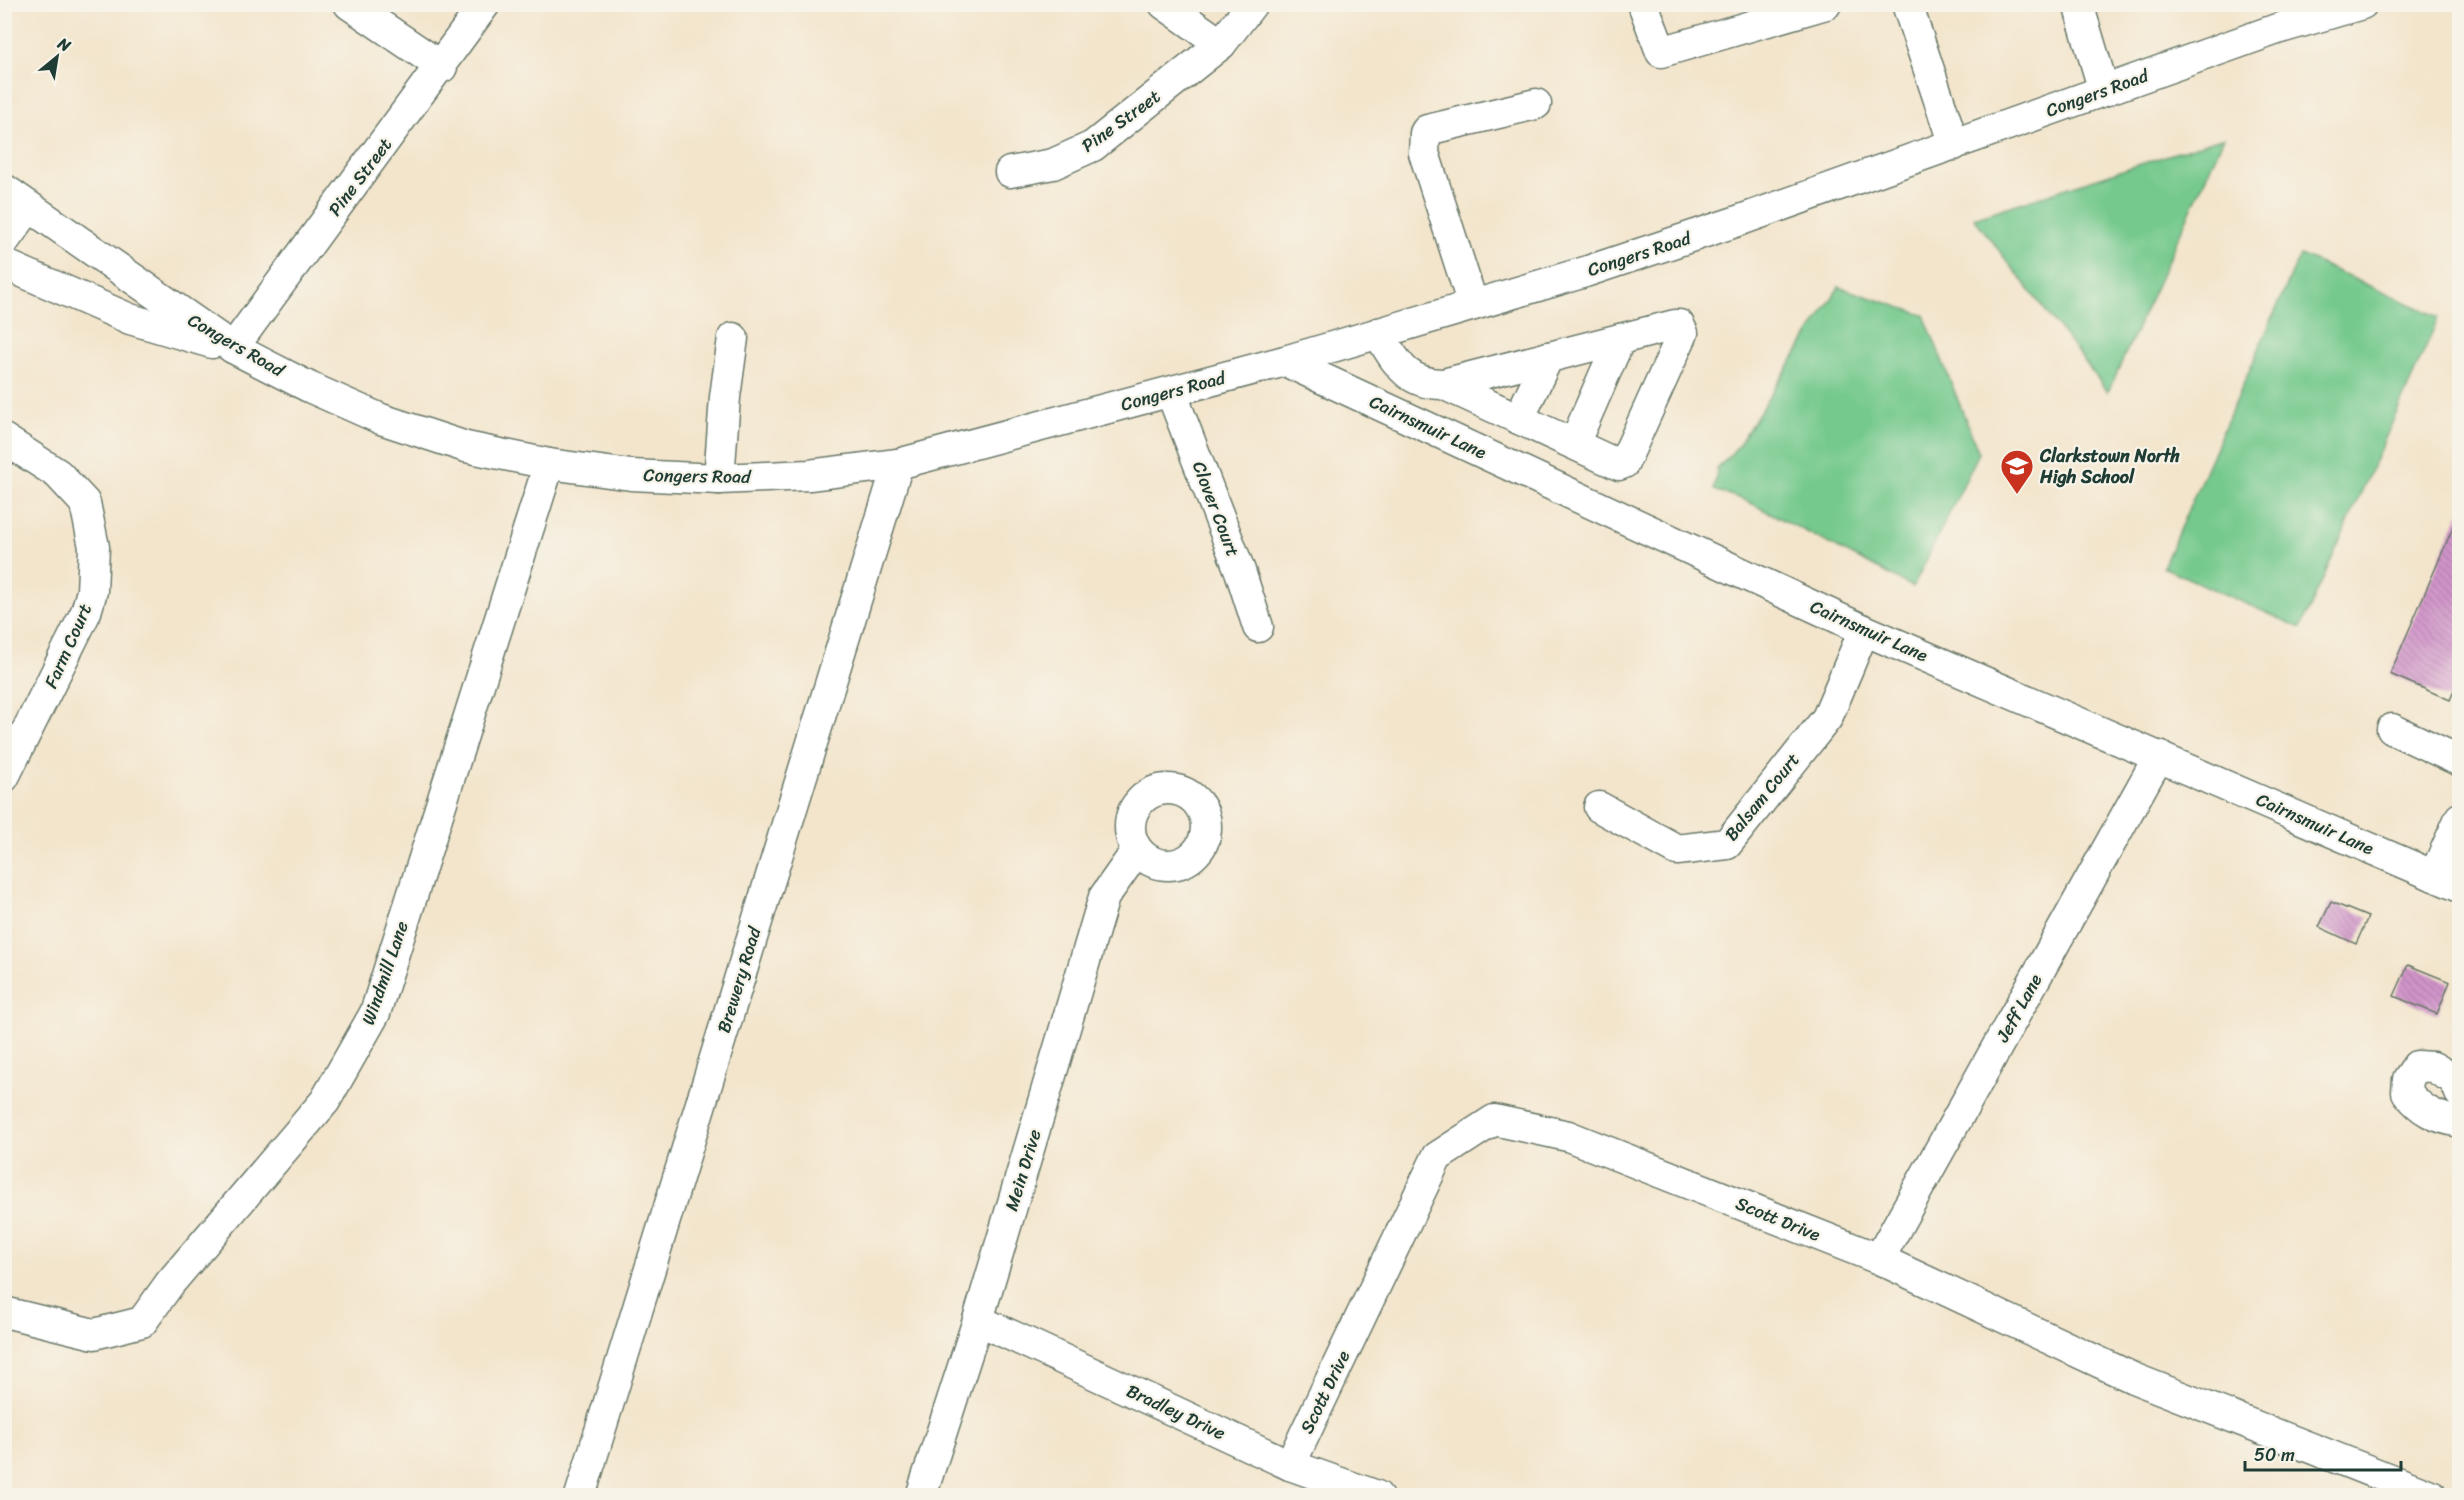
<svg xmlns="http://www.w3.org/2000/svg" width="2464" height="1500" font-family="Sriracha,sans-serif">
<defs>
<pattern id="building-back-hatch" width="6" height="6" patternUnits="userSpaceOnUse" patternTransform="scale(1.5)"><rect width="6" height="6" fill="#d194ca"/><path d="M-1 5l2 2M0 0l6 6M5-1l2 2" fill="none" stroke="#a97aa5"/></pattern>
</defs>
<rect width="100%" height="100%" fill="#f7f3e8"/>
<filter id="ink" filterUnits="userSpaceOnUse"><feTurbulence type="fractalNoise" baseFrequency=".0167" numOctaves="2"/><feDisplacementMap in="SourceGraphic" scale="12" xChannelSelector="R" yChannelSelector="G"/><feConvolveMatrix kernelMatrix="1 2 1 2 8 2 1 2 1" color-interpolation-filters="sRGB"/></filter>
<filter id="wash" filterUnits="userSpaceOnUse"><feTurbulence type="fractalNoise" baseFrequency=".008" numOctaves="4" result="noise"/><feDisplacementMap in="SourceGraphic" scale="24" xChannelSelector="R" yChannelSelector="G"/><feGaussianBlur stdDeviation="1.35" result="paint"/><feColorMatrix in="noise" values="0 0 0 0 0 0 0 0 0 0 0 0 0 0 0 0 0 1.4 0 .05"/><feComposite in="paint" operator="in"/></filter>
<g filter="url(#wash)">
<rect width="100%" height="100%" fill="#f3e5cc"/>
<!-- green -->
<g fill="#75c98d" stroke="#4a8360" stroke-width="1.5">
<polygon points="2224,137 2108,392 1974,218"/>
<polygon points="2300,255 2439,317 2301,628 2163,567"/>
<polygon points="1839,287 1924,315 1979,453 1913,587 1745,500 1714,490 1717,469 1738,446"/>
</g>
<g id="blocks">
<!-- building -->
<g fill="url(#building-back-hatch)">
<polygon points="2460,511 2460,677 2450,700 2390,674"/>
<polygon points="2331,902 2368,917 2356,944 2319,927"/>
<polygon points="2408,965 2450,982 2437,1014 2394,996"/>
</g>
</g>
</g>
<g filter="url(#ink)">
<use href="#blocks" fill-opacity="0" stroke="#697869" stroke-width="1.5"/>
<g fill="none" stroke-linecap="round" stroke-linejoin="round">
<defs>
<g id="minor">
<polyline points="349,4 442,67"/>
<polyline points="1164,4 1221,44"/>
<polyline points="1643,4 1661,52 1826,4"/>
<polyline points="1907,4 1954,145"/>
<polyline points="2078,4 2104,91"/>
<polyline points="1010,172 1053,164 1093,146 1221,44 1252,4"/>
<polyline points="4,189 233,348 309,387 381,419 466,447 549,464 631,475 719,479 809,475 898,464 1285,361 1585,272 1735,222 2277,29 2362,4"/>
<polyline points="4,241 29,207"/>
<polyline points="4,264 130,319 212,343"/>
<polyline points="1473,305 1424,153 1425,133 1427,130 1536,104"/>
<path d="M1378,333c18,28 27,51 65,51l232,-59h4l4,8 -59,130 -5,2 -176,-81"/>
<polyline points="233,348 485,4"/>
<polyline points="1285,361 1864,630 2460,887"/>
<polyline points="1171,392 1240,571 1258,627"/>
<polyline points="1519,419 1548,357"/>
<polyline points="4,439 58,474 85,503 94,547 92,591 86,612 4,777"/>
<polyline points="1574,444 1620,339"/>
<polyline points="719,479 725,397 733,338"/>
<polyline points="2392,729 2460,761"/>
<circle cx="1168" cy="827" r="38"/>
<polyline points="1599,807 1677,850 1727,844 1827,718 1864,630"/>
<polyline points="2434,876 2460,818"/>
<path d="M2460,1093l-5,-13 -22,-13 -16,-1 -9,13 -1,13c14,19 30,26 53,30"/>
<polyline points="1879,1259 2159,756"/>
<polyline points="4,1312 94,1334 142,1322 170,1283 325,1101 375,1013 549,464"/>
<polyline points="978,1320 1290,1465 1377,1496"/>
<polyline points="1290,1465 1437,1157 1494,1120 1568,1136 1879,1259 2133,1378 2433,1496"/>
<polyline points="580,1496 898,464"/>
<polyline points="921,1496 978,1320 1104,897 1137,850"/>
</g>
</defs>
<!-- minor casing -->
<use href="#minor" stroke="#697869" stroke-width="33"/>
<!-- minor -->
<use href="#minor" stroke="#fff" stroke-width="30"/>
</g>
</g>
<!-- icons -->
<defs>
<symbol id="school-pin" viewBox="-11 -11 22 30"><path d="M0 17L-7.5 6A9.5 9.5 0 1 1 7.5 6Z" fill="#c8321e" stroke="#f7f3e8"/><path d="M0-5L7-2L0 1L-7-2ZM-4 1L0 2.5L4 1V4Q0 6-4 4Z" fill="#fff"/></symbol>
</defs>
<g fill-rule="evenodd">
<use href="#school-pin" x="1998" y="447" width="38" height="52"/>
</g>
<g text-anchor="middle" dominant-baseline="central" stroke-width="4.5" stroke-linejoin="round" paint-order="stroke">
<!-- street labels -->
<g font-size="18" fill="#1f3d34" stroke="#f7f3e8">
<text transform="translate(2097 93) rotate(-20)">Congers Road</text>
<text transform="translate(1121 121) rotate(-36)">Pine Street</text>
<text transform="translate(360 177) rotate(-53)">Pine Street</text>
<text transform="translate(1639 254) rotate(-18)">Congers Road</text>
<text transform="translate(236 345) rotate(30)">Congers Road</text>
<text transform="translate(1173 391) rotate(-15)">Congers Road</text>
<text transform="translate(1428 427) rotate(25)">Cairnsmuir Lane</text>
<text transform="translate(697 476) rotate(1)">Congers Road</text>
<text transform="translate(1216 509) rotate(69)">Clover Court</text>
<text transform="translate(1869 631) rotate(24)">Cairnsmuir Lane</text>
<text transform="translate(68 646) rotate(-66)">Farm Court</text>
<text transform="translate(1762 797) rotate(-51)">Balsam Court</text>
<text transform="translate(2315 824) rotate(24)">Cairnsmuir Lane</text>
<text transform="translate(385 973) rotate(-71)">Windmill Lane</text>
<text transform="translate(739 980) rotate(-73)">Brewery Road</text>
<text transform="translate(2019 1008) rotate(-61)">Jeff Lane</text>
<text transform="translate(1023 1170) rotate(-73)">Mein Drive</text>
<text transform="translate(1778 1219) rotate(22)">Scott Drive</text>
<text transform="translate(1325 1392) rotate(-64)">Scott Drive</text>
<text transform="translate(1176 1412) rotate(25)">Bradley Drive</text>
</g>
<!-- poi labels -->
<g font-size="18" font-weight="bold" fill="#1f3d34" stroke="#f7f3e8" text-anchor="start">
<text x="2040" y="456">Clarkstown North<tspan x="2040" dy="21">High School</tspan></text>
</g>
</g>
<!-- margin -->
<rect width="2464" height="1500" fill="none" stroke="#f7f3e8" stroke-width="24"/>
<!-- north arrow -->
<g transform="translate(57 57) rotate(30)" stroke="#f7f3e8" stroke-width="4.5" paint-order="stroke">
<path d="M0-4.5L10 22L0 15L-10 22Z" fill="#1f3d34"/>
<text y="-9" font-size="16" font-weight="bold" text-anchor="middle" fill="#1f3d34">N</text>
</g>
<!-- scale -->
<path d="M2245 1461v9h156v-9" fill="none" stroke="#1f3d34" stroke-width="3"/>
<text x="2254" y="1461" font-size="18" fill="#1f3d34" stroke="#f7f3e8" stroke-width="4.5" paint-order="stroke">50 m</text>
</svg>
